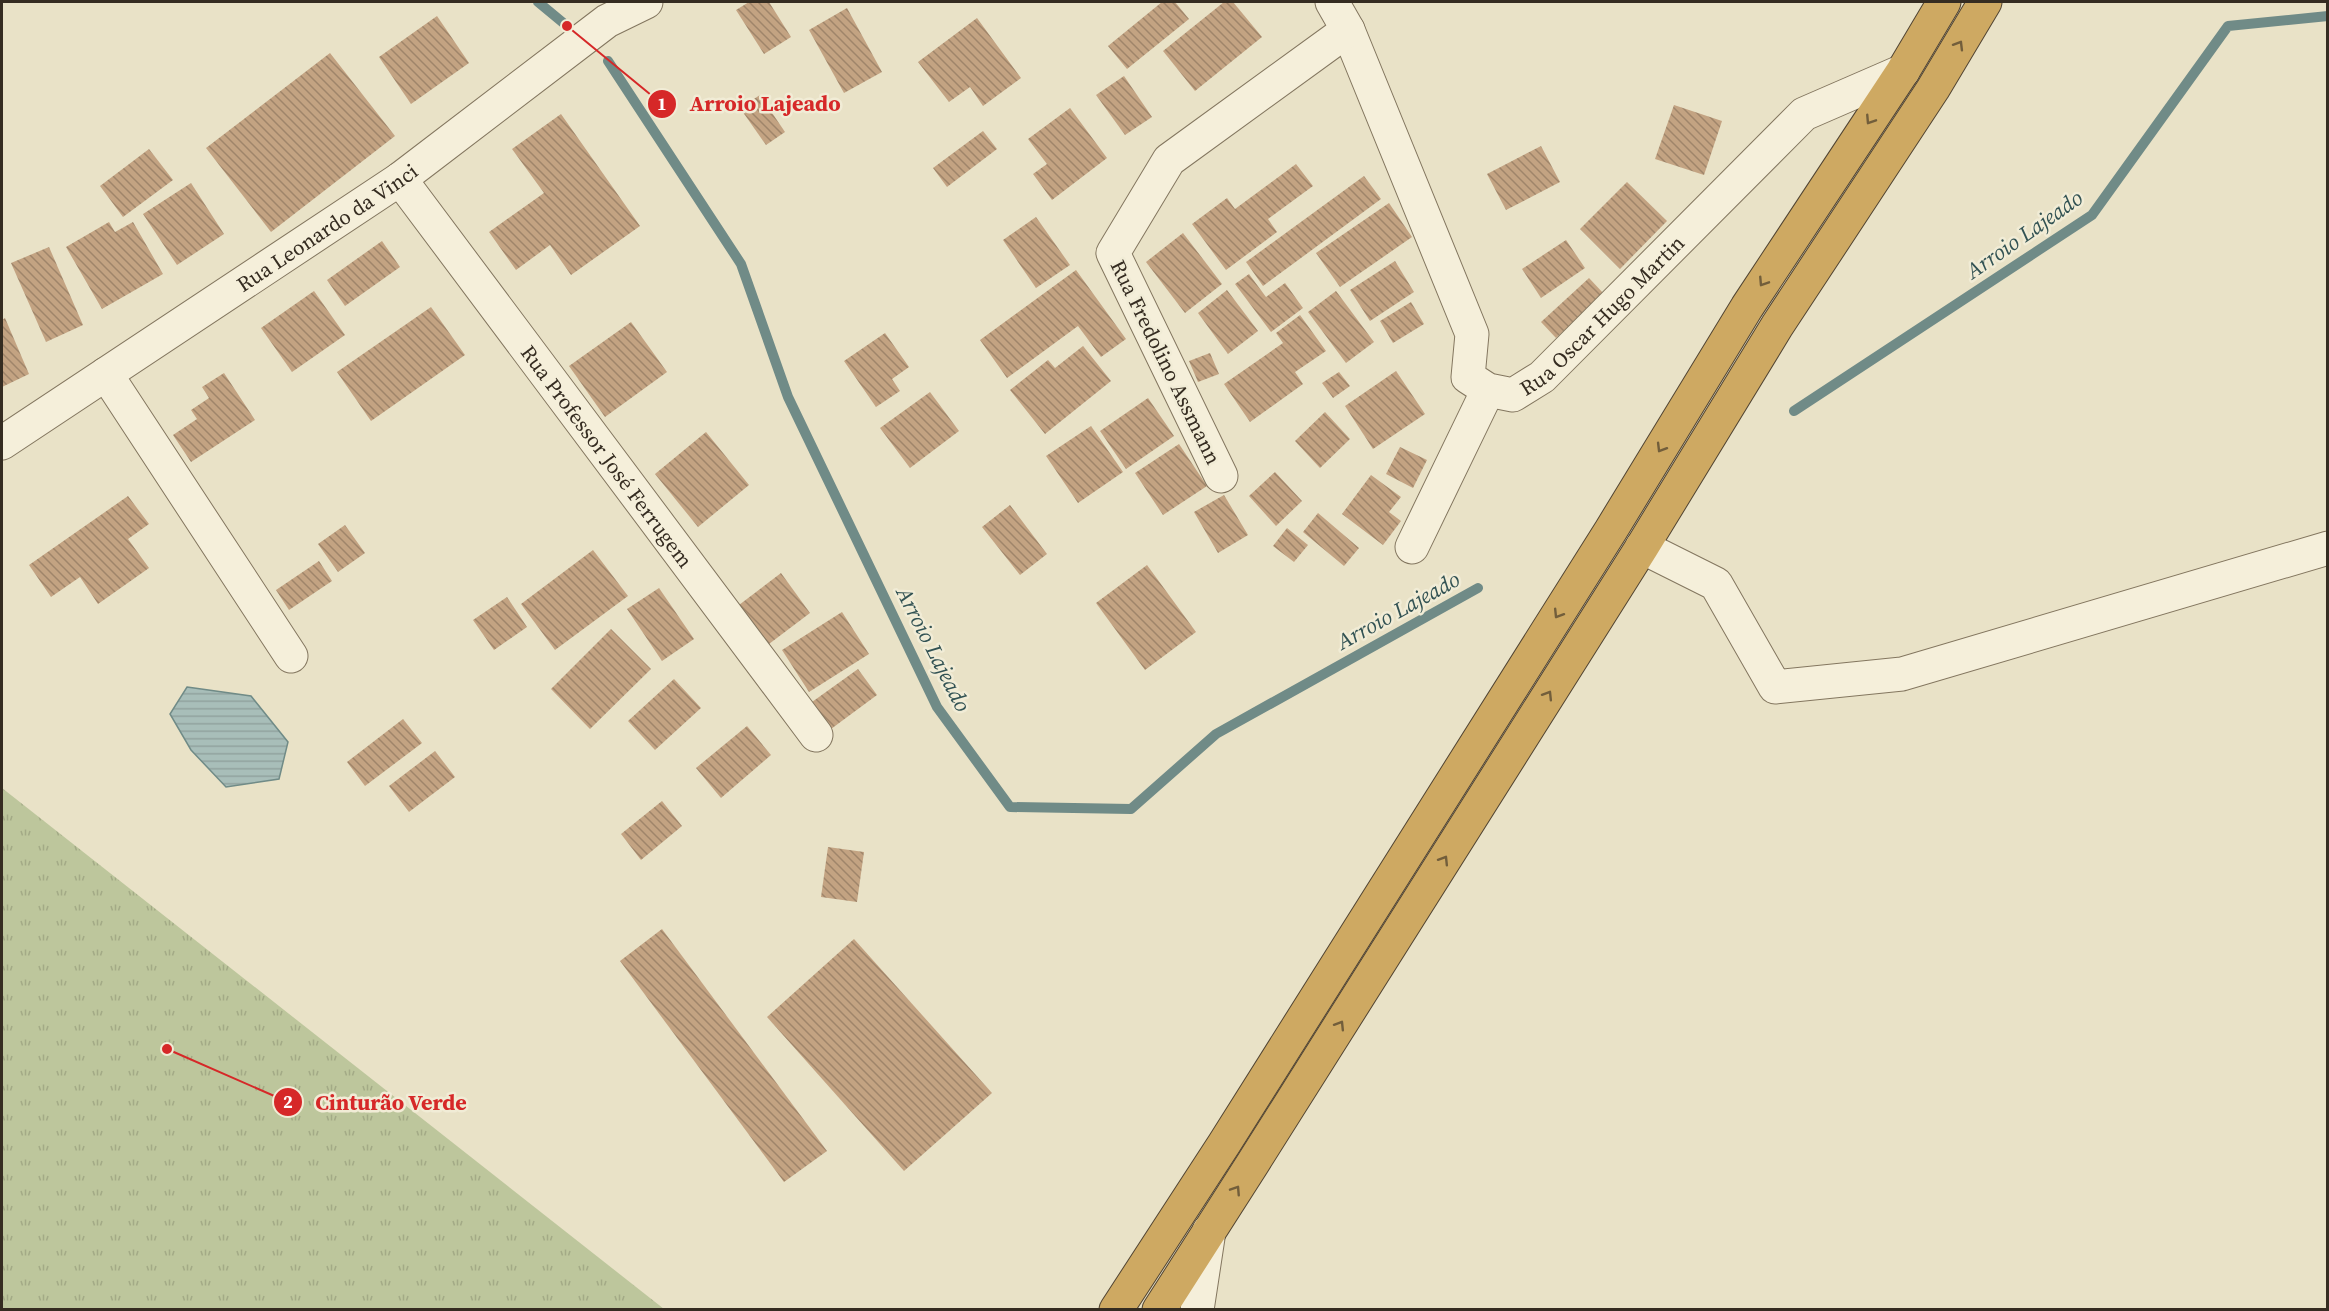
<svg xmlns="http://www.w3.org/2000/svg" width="2329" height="1311" font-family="'Source Serif 4',serif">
<defs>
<pattern id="grass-tufts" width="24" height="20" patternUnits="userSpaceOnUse" patternTransform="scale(1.5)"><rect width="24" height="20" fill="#bdc69c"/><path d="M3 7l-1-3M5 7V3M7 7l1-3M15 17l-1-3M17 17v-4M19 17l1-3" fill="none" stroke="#a3aa86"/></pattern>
<pattern id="water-rules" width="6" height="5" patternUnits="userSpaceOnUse" patternTransform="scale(1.5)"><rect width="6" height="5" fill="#a8beb9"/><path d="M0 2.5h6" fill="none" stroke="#91a39f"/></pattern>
<pattern id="building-back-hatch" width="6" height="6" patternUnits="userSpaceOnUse" patternTransform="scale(1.5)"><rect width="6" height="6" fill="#c3a382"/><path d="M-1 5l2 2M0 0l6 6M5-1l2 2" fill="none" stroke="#9f856a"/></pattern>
</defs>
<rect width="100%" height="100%" fill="#e9e2c7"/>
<!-- grass -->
<polygon fill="url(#grass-tufts)" points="2,788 664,1309 2,1309"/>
<!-- water -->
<polygon fill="url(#water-rules)" stroke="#708b87" stroke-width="1.5" points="187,687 251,696 288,742 279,779 226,787 191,750 170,714"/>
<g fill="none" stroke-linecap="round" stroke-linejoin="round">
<!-- stream -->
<g stroke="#708b87" stroke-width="10">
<polyline points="538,2 567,26"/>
<polyline points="608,61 741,264 788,397 937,707 1010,807 1131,809 1216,734 1478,588"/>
<polyline points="1794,411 2092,215 2228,26 2328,16"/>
</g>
</g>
<!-- building -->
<g fill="url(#building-back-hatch)">
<polygon points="749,2 769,2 791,37 764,54 736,10"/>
<polygon points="1162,2 1175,2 1189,19 1127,69 1108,46"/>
<polygon points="1224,2 1233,2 1262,37 1195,91 1163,51"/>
<polygon points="847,8 882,72 844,93 809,30"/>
<polygon points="437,16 469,63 411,104 379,57"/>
<polygon points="977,18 1021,78 983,106 970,87 949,102 918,62"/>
<polygon points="330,53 395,136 271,232 206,148"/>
<polygon points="1124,76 1152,117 1125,135 1096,95"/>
<polygon points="760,95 785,132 766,145 740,108"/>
<polygon points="1674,105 1722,121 1704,175 1655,159"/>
<polygon points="1070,108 1107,158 1052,200 1033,174 1047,164 1028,139"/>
<polygon points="561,114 640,226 571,275 550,245 516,270 489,232 544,193 512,149"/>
<polygon points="983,131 997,149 947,187 933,168"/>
<polygon points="1541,146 1560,182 1506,210 1487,174"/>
<polygon points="149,149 173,180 123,217 100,186"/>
<polygon points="1296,164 1313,186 1268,219 1277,232 1226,270 1192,224 1227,198 1235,209"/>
<polygon points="1364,176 1381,199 1263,286 1246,262"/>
<polygon points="1627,182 1667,221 1620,269 1580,229"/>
<polygon points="191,183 224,234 177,265 143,214"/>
<polygon points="1389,203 1412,237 1340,287 1316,253"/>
<polygon points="1036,217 1070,265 1036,288 1003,240"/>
<polygon points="109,222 115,232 133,222 163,274 102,309 66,247"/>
<polygon points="1183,233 1222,284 1185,313 1146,262"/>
<polygon points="1566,240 1585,268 1541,298 1522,269"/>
<polygon points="382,241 400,267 345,306 327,280"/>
<polygon points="49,247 83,325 46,342 11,263"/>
<polygon points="1395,261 1414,292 1370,321 1350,290"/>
<polygon points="1076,270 1126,339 1101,357 1078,326 1007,378 980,340"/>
<polygon points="1249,274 1266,297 1285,283 1303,308 1271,332 1235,284"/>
<polygon points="1589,278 1604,294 1556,338 1541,322"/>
<polygon points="1227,290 1258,331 1228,354 1198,313"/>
<polygon points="314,291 345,335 292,372 261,328"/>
<polygon points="1336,291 1374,342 1346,363 1308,312"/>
<polygon points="1411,302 1424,324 1393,343 1380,321"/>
<polygon points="431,307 465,355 371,421 337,372"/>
<polygon points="1300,315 1326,351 1295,372 1303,384 1250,422 1224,384 1283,343 1276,333"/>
<polygon points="5,318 29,374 2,387 2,320"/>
<polygon points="631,322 667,372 605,417 569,366"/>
<polygon points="885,333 909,367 892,379 900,391 876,407 844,361"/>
<polygon points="1083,346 1111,381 1045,434 1010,390 1048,360 1055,368"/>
<polygon points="1210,353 1219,374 1198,382 1189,361"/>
<polygon points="1396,371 1425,414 1373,449 1345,406"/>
<polygon points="1339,372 1350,386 1333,398 1322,383"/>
<polygon points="224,373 255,420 191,462 173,435 197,419 191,410 209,398 202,387"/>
<polygon points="930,392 959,431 910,468 880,428"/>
<polygon points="1148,398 1174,436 1126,469 1100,431"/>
<polygon points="1325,412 1350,439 1320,468 1295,441"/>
<polygon points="1091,426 1123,472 1078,503 1046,456"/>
<polygon points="706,432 749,485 698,527 655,474"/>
<polygon points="1179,444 1207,486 1163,515 1135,473"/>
<polygon points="1400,447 1427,460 1413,488 1386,474"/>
<polygon points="1275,472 1302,501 1276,526 1249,496"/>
<polygon points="1371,475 1401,497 1389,512 1401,521 1383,545 1342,514"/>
<polygon points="1224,495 1248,535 1218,553 1194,512"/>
<polygon points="128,496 149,524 128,539 149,568 98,604 80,577 51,597 29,565"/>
<polygon points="1010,505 1047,554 1020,575 982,527"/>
<polygon points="1318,513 1359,548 1344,566 1303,532"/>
<polygon points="345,525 365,553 338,572 318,544"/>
<polygon points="1287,528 1308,545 1294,562 1273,546"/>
<polygon points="593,550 628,596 555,650 521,604"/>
<polygon points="319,561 332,581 289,610 276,590"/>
<polygon points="1147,565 1196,632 1145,670 1096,603"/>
<polygon points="781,573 810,613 769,644 739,605"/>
<polygon points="659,588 694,639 662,661 627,609"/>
<polygon points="507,597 527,627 494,650 473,620"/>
<polygon points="842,612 869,654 809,692 782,650"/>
<polygon points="611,629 651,669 590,729 551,689"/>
<polygon points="858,669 877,695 831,729 812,702"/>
<polygon points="674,679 701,708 655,750 628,721"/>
<polygon points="403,719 422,743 365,786 347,762"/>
<polygon points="747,726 771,755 721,798 696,768"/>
<polygon points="435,751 455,777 409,812 389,786"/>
<polygon points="662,801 682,826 641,860 621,834"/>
<polygon points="828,847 864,852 857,902 821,897"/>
<polygon points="662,929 827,1151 784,1182 620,961"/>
<polygon points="854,939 992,1093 904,1171 767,1017"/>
</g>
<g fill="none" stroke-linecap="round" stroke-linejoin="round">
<defs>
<g id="minor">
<path id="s1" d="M1332,2l16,28 124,304 -4,43 20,13 25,5 29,-18 262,-263 99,-43"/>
<path id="s2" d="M400,179l416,556"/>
<polyline points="106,374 291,656"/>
<path id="s3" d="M2,443l398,-264 207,-158 39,-19"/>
<polyline points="1221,476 1113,253 1169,160 1348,30"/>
<polyline points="1412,547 1488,390"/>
<polyline points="1642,547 1716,584 1775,687 1902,674 2328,548"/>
<polyline points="1197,1310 1209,1231"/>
</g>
<g id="highway">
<polyline points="1116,1310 1224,1144 1611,530 1747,307 1903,71 1944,2"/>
<polyline points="1159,1310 1253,1163 1642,547 1777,326 1933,89 1985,2"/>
</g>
</defs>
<!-- minor casing -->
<use href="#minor" stroke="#83765f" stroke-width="35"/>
<!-- highway casing -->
<use href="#highway" stroke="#514432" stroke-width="35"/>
<!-- minor -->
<use href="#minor" stroke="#f5efda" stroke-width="33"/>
<!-- highway -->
<use href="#highway" stroke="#cea962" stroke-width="33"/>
</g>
<!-- one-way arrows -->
<defs><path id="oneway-chevron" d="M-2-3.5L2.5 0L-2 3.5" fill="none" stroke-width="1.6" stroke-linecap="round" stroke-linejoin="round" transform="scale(1.5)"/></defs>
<g stroke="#725e3b">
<use href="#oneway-chevron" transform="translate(1959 45) rotate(-59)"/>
<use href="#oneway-chevron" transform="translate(1870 120) rotate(123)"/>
<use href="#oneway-chevron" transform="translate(1763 282) rotate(123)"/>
<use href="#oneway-chevron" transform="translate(1661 448) rotate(121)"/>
<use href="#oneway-chevron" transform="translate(1558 614) rotate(122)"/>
<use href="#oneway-chevron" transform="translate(1548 695) rotate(-58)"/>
<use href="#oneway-chevron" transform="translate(1444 860) rotate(-58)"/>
<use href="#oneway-chevron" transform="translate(1340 1025) rotate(-58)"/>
<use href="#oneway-chevron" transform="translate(1236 1190) rotate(-57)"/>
</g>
<g text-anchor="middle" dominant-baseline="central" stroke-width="5" stroke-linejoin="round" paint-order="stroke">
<!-- street labels -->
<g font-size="21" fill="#352c21" stroke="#f1ecd6">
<text stroke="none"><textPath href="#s3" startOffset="390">Rua Leonardo da Vinci</textPath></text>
<text stroke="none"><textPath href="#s1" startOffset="573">Rua Oscar Hugo Martin</textPath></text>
<text transform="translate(1166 362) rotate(64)">Rua Fredolino Assmann</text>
<text stroke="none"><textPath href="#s2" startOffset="346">Rua Professor José Ferrugem</textPath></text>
</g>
<!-- water labels -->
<g font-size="22" font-style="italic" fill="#325253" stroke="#f1ecd6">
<text transform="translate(2024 234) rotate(-35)">Arroio Lajeado</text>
<text transform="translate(1398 610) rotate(-29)">Arroio Lajeado</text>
<text transform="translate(934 649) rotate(63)">Arroio Lajeado</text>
</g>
</g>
<!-- callouts -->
<path fill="none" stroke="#d62828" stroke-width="2" d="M567 26L662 104M167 1049L288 1102"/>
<g fill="#d62828" stroke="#f1ecd6" stroke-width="2">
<circle cx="567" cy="26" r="6"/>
<circle cx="167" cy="1049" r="6"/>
<circle cx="662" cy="104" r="15"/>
<circle cx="288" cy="1102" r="15"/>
</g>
<g font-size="18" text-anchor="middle" font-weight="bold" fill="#fff">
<text x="662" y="110">1</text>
<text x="288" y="1108">2</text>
</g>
<g font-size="22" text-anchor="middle" font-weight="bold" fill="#d62828" stroke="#f1ecd6" stroke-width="5" stroke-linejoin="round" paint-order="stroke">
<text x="765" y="111">Arroio Lajeado</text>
<text x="391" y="1110">Cinturão Verde</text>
</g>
<!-- border -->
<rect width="2329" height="1311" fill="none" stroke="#352c21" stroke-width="6"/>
</svg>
